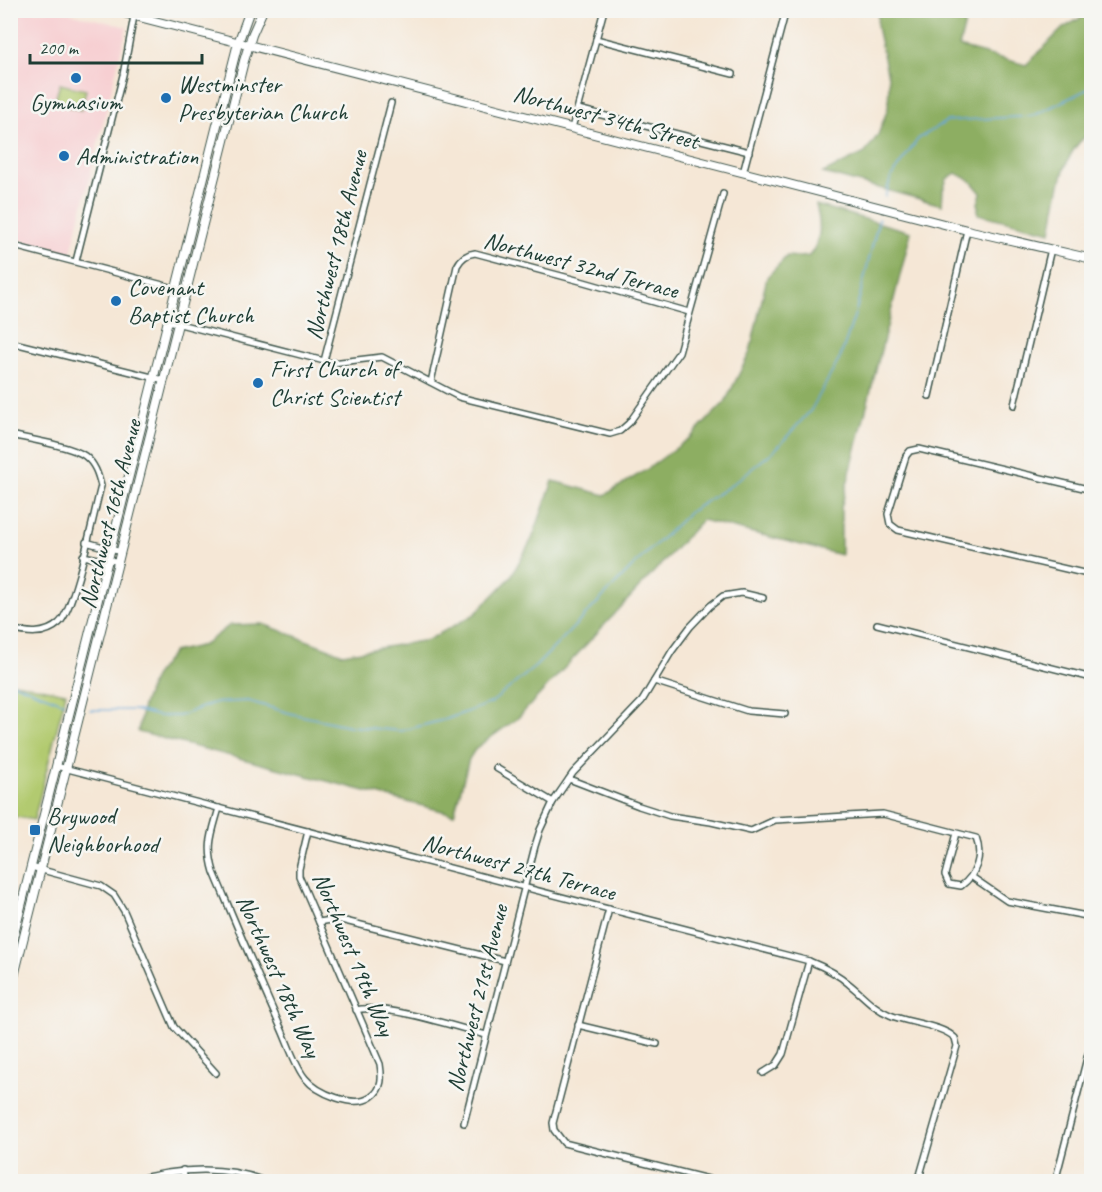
<svg xmlns="http://www.w3.org/2000/svg" width="1102" height="1192" font-family="Caveat,sans-serif">
<rect width="100%" height="100%" fill="#f6f6f2"/>
<filter id="ink" filterUnits="userSpaceOnUse"><feTurbulence type="fractalNoise" baseFrequency=".0167" numOctaves="2"/><feDisplacementMap in="SourceGraphic" scale="12" xChannelSelector="R" yChannelSelector="G"/><feConvolveMatrix kernelMatrix="1 2 1 2 8 2 1 2 1" color-interpolation-filters="sRGB"/></filter>
<filter id="wash" filterUnits="userSpaceOnUse"><feTurbulence type="fractalNoise" baseFrequency=".008" numOctaves="4" result="noise"/><feDisplacementMap in="SourceGraphic" scale="24" xChannelSelector="R" yChannelSelector="G"/><feGaussianBlur stdDeviation="1.35" result="paint"/><feColorMatrix in="noise" values="0 0 0 0 0 0 0 0 0 0 0 0 0 0 0 0 0 1.4 0 .05"/><feComposite in="paint" operator="in"/></filter>
<g filter="url(#wash)">
<rect width="100%" height="100%" fill="#f5e7d6"/>
<!-- built -->
<polygon fill="#f7cfd2" points="10,11 61,11 127,27 71,253 11,238"/>
<!-- green -->
<g fill="#b2ca70" stroke="#688452" stroke-width="1.5">
<polygon points="60,84 86,90 81,110 54,103"/>
<polygon points="10,682 66,693 34,820 11,816"/>
</g>
<!-- forest -->
<g fill="#8dae62" stroke="#56764b" stroke-width="1.5">
<path d="M878,11h90l-9,36 67,18 37,-37 28,-16v121c-30,16 -34,68 -40,99l-73,-18v-11l3,-10 -11,-13 -14,-7 -9,6 -4,11 -1,15 -119,-32 42,-20 13,-18 10,-27 1,-27 -12,-54z"/>
<path d="M816,205l95,27 -70,276v47l-139,-35 -184,198 -42,30 -7,11 -15,55 -316,-82 5,-27 11,-28 19,-25 31,-7 26,-20 33,-1 80,30 85,-14 47,-26 35,-36 22,-39 21,-58 52,14 41,-25 45,-33 34,-35 25,-50 17,-75 20,-21 12,1 10,-1c13,-16 12,-32 7,-51z"/>
</g>
<g fill="none" stroke-linecap="round" stroke-linejoin="round">
<!-- stream -->
<g stroke="#65a7d9" stroke-width="1.5">
<polyline points="885,197 891,177 918,139 947,121 1033,116 1092,87"/>
<polyline points="10,682 64,703"/>
<polyline points="90,710 134,710 159,716 179,716 213,703 248,701 293,714 350,726 401,731 447,719 491,703 536,666 635,564 691,511 730,486 775,450 811,410 840,358 856,311 879,219"/>
</g>
</g>
</g>
<g filter="url(#ink)">
<g fill="none" stroke-linecap="round" stroke-linejoin="round">
<defs>
<g id="street">
<polyline points="596,39 733,74"/>
<polyline points="578,109 749,152"/>
<polyline points="572,128 604,10"/>
<polyline points="743,173 786,10"/>
<polyline points="10,245 186,291"/>
<polyline points="76,261 123,75 134,16"/>
<polyline points="168,321 332,363 382,357 459,397 610,434 620,431 629,423 679,352 723,194"/>
<polyline points="10,342 164,380"/>
<polyline points="324,361 391,103"/>
<path d="M431,382l26,-116c4,-8 9,-12 18,-13l109,29 105,30"/>
<polyline points="929,396 967,230"/>
<polyline points="1014,405 1051,249"/>
<polyline points="1088,423 1092,409"/>
<path d="M10,435c18,4 62,11 75,21 10,8 13,18 16,30 -7,26 -26,123 -42,137 -14,13 -32,10 -49,6"/>
<polyline points="1092,490 919,449 910,451 906,456 888,514 890,524 898,530 1092,575"/>
<polyline points="86,542 121,552"/>
<polyline points="83,556 103,560 119,561"/>
<polyline points="877,624 1092,678"/>
<polyline points="654,681 748,711 785,714"/>
<path d="M56,766l753,195c15,6 28,12 40,23 14,11 24,24 41,31 18,8 52,10 65,23l2,8 -39,136"/>
<polyline points="496,768 553,802"/>
<path d="M569,779l70,27 31,10 41,6 40,9 24,-11 108,-6 93,24c7,18 0,37 -15,48l-12,-2 -4,-9 11,-42"/>
<path d="M219,808c-7,26 -13,37 -5,64 22,52 44,105 67,156 6,13 15,40 24,50 12,15 49,31 66,19 12,-8 11,-20 9,-33l-81,-188v-7l9,-38"/>
<polyline points="31,867 101,886 114,895 124,911 174,1027 216,1073"/>
<polyline points="972,877 1007,901 1092,917"/>
<polyline points="609,909 553,1123 554,1130 564,1143 708,1179"/>
<polyline points="319,922 337,919 505,961"/>
<path d="M356,1010c27,-7 101,17 130,25"/>
<polyline points="578,1025 657,1044"/>
<polyline points="763,1073 776,1065 783,1054 809,961"/>
<polyline points="464,1123 535,846 540,830 553,802 573,773 642,701 672,651 690,627 710,606 723,596 742,593 763,598"/>
<polyline points="183,1170 185,1182"/>
<path d="M128,1182c45,-13 94,-19 139,0"/>
<polyline points="1055,1182 1088,1054 1092,1049"/>
</g>
<g id="secondary">
<polyline points="112,10 967,230 1092,259"/>
<polyline points="10,950 215,133 238,43 250,10"/>
<polyline points="10,992 244,61 252,35 263,10"/>
</g>
</defs>
<!-- street casing -->
<use href="#street" stroke="#3f564c" stroke-width="8"/>
<!-- secondary casing -->
<use href="#secondary" stroke="#3f564c" stroke-width="10"/>
<!-- street -->
<use href="#street" stroke="#fff" stroke-width="5"/>
<!-- secondary -->
<use href="#secondary" stroke="#fff" stroke-width="8"/>
</g>
</g>
<!-- markers -->
<g fill="#1f6fb2" stroke="#f6f6f2" stroke-width="2">
<circle cx="76" cy="78" r="6"/>
<circle cx="166" cy="98" r="6"/>
<circle cx="64" cy="156" r="6"/>
<circle cx="116" cy="301" r="6"/>
<circle cx="258" cy="383" r="6"/>
<rect x="29" y="824" width="12" height="12" rx="3"/>
</g>
<g text-anchor="middle" dominant-baseline="central" stroke-width="5" stroke-linejoin="round" paint-order="stroke">
<!-- poi labels -->
<g font-size="24" fill="#1f3d34" stroke="#f6f6f2" text-anchor="start">
<text x="178" y="84">Westminster<tspan x="178" dy="28">Presbyterian Church</tspan></text>
<text x="76" y="102" text-anchor="middle">Gymnasium</text>
<text x="76" y="156">Administration</text>
<text x="128" y="287">Covenant<tspan x="128" dy="28">Baptist Church</tspan></text>
<text x="270" y="369">First Church of<tspan x="270" dy="28">Christ Scientist</tspan></text>
<text x="47" y="816">Brywood<tspan x="47" dy="28">Neighborhood</tspan></text>
</g>
<!-- street labels -->
<g font-size="24" fill="#1f3d34" stroke="#f6f6f2">
<text transform="translate(606 117) rotate(15)">Northwest 34th Street</text>
<text transform="translate(336 245) rotate(-76)">Northwest 18th Avenue</text>
<text transform="translate(581 265) rotate(15)">Northwest 32nd Terrace</text>
<text transform="translate(110 514) rotate(-76)">Northwest 16th Avenue</text>
<text transform="translate(519 867) rotate(15)">Northwest 27th Terrace</text>
<text transform="translate(354 954) rotate(67)">Northwest 19th Way</text>
<text transform="translate(279 976) rotate(66)">Northwest 18th Way</text>
<text transform="translate(477 998) rotate(-76)">Northwest 21st Avenue</text>
</g>
</g>
<!-- margin -->
<rect width="1102" height="1192" fill="none" stroke="#f6f6f2" stroke-width="36"/>
<!-- scale -->
<path d="M30 54v9h172v-9" fill="none" stroke="#1f3d34" stroke-width="3"/>
<text x="39" y="54" font-size="18" fill="#1f3d34" stroke="#f6f6f2" stroke-width="4.5" paint-order="stroke">200 m</text>
</svg>
